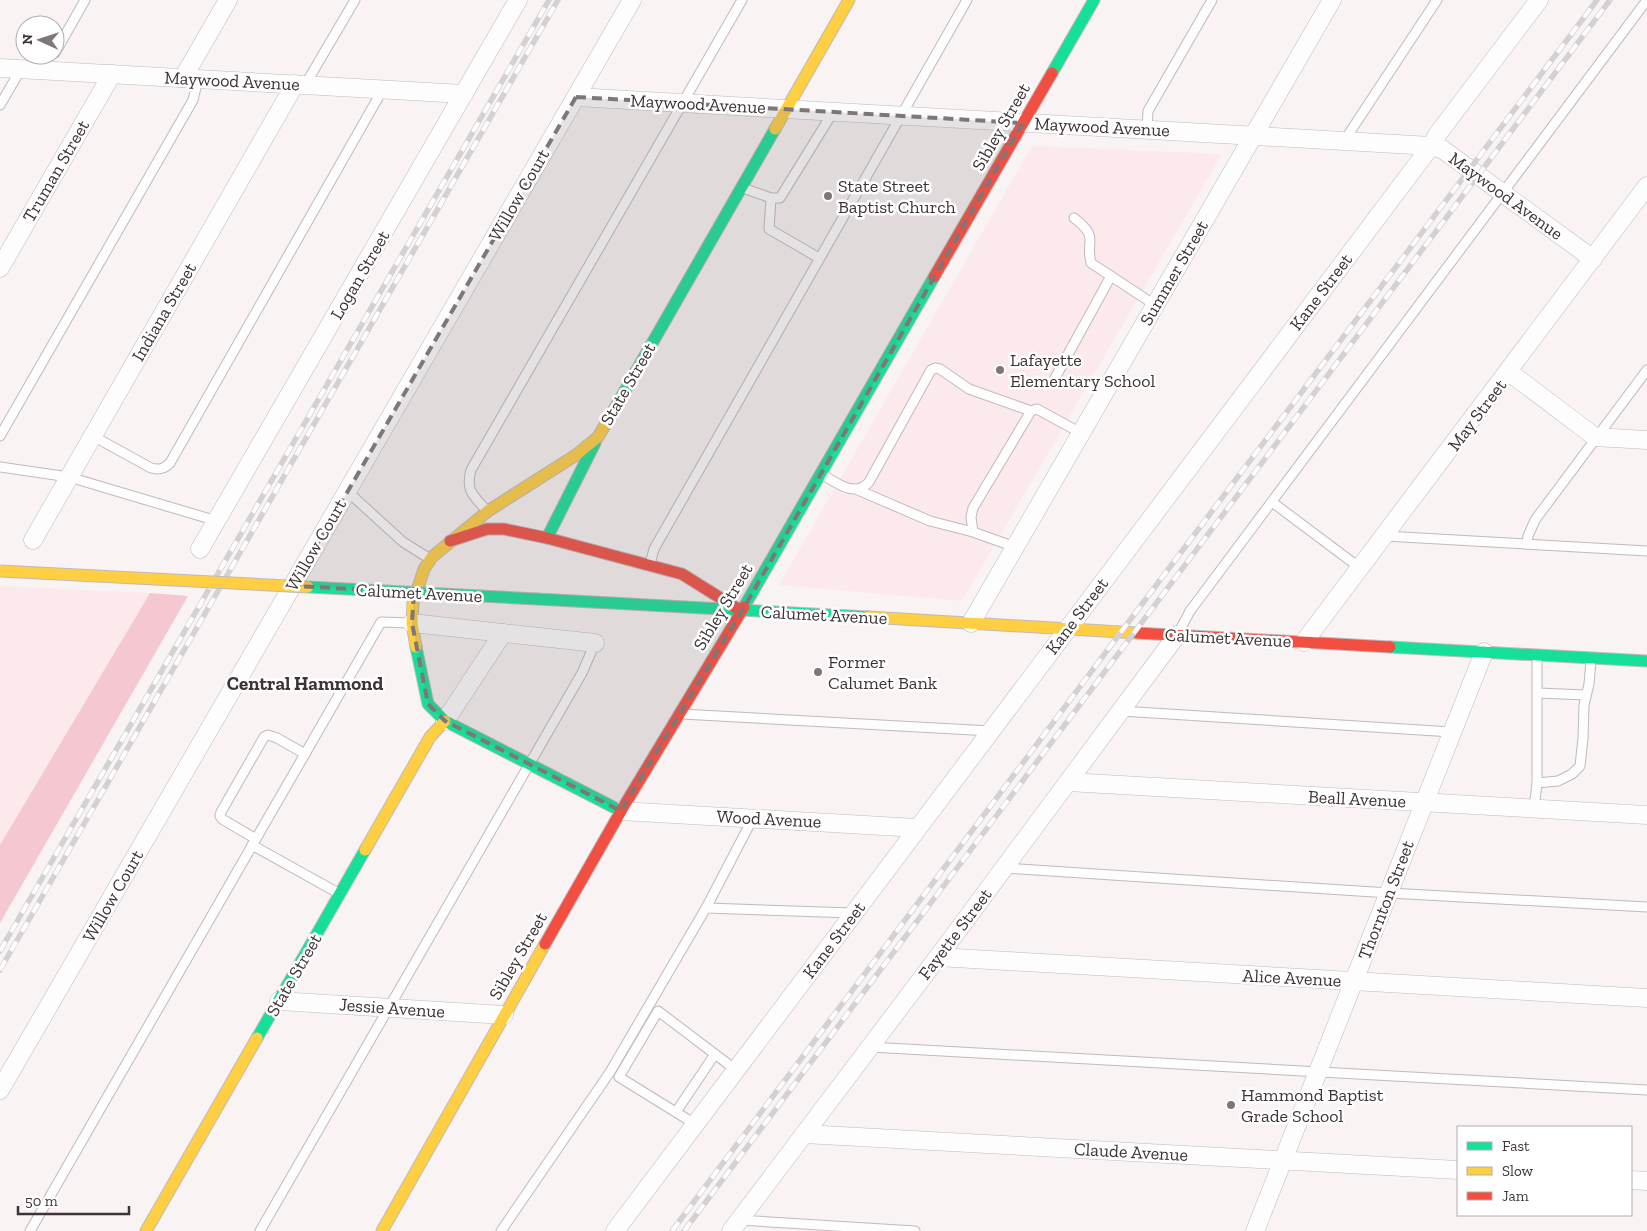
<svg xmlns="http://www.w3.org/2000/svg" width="1647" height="1231" font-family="'Zilla Slab',serif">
<rect width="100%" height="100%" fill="#f9f3f4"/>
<!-- built -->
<g fill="#fce9ec">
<polygon points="1032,146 1222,154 962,601 779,585"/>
<polygon points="0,586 150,593 0,845"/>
</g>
<!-- forest -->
<polygon fill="#f5c7d0" points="150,593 188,596 0,923 0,845"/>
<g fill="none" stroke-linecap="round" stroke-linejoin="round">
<defs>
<g id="lane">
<polyline points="55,53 85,0"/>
<polyline points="305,85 355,0"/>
<polyline points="0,105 21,69"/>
<polyline points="1147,130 1148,111 1212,0"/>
<polyline points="1344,141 1437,0"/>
<polyline points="743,188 771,198 780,198 833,112"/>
<polyline points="771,198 769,229 819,258"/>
<path d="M1074,218c26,20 11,21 17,45l64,42"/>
<polyline points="1055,378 1111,276"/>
<polyline points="0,436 193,100 198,79"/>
<path d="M93,436l58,32c8,2 13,1 19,-5l213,-374"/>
<polyline points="0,467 69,477 217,521"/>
<path d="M823,475c14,8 32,23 46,7l62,-112 4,-2 5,1 29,20 62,22 6,-2 44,24"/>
<polyline points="858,490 930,521 973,532"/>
<polyline points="347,491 403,542 430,559"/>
<polyline points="1272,502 1360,568"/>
<path d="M487,511c-13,-15 -22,-20 -16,-41l271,-470"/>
<polyline points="1385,536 1647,551"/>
<polyline points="1527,544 1528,536 1535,520 1647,370"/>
<polyline points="1015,547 973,532 971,517 973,508 1031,411"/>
<polyline points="650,564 654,549 967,0"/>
<polyline points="1180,630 1190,611 1647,0"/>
<polyline points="1538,693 1586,695"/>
<polyline points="1121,711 1452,732"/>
<polyline points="682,714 991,731"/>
<polyline points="1537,783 1558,781 1572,774 1580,766 1583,738 1584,705 1589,684 1591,661"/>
<polyline points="1534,809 1537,783 1537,657"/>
<polyline points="256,839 222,819 220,816 221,812 264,737 268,735 277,738 305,754"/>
<polyline points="252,845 340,894"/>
<polyline points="1004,868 1389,893 1647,907"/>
<polyline points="706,908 853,913"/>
<polyline points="870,1047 1647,1090"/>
<polyline points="676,1112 715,1054"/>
<polyline points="695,1124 619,1077 658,1011 736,1070"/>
<polyline points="739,1220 915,1231"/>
<polyline points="30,1231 381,622 410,623"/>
<polyline points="260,1231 582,673 595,643"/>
<polyline points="501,1231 610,1072 706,908 753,818"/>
</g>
<g id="street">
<polyline points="0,68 464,94"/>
<polyline points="183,78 228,0"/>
<polyline points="576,97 1431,146 1442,149 1593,259"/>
<polyline points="0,268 112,74"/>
<polyline points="1509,372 1595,437 1647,440"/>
<polyline points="33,540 295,84"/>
<polyline points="200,549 518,0"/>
<polyline points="412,623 595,643"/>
<polyline points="971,623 1332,0"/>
<polyline points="1304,642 1647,186"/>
<polyline points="445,721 503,633"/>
<polyline points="1068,782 1647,815"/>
<polyline points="621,811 917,828"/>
<polyline points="938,957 1647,998"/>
<polyline points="279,1001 504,1015"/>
<polyline points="0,1090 632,0"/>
<polyline points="804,1134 1458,1170"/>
<polyline points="1631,1180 1647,1181"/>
<polyline points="615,1231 1431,146 1437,135 1539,0"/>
<polyline points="731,1231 938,957 1177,635"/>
<polyline points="1255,1231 1484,652"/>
</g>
<g id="fast">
<polyline points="1052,73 1094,0"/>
<polyline points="615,408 775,129"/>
<polyline points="547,538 595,443"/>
<polyline points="537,599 868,617"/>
<polyline points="744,607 934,277"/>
<polyline points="416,647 428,704 445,721 621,811"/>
<polyline points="1390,647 1647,661"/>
<polyline points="257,1038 365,850"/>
</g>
<g id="slow">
<polyline points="775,129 849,0"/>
<polyline points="868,617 1137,633"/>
<polyline points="416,647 412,623 413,603 424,569 432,557 488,511 576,455 598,437 615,408"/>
<polyline points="365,850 430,737 445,721"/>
<polyline points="146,1231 257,1038"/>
<polyline points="382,1231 545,944"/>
</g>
<g id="jam">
<polyline points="934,277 1052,73"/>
<polyline points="450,541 487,529 504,529 547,538 682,574 738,609"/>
<polyline points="1137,633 1390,647"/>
<polyline points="545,944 621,811 744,607"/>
</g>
</defs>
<!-- lane casing -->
<use href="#lane" stroke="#c1b9bb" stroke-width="11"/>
<!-- street casing -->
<use href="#street" stroke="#c1b9bb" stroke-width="19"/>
<!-- fast casing -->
<use href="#fast" stroke="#c1b9bb" stroke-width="13"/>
<!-- slow casing -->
<use href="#slow" stroke="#c1b9bb" stroke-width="13"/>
<!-- jam casing -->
<use href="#jam" stroke="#c1b9bb" stroke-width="13"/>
<!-- lane -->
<use href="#lane" stroke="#fefdfd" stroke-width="9"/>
<!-- street -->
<use href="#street" stroke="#fefdfd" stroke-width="18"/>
<!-- fast -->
<use href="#fast" stroke="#16e098" stroke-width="11"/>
<!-- slow -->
<use href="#slow" stroke="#ffcf43" stroke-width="11"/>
<!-- jam -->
<use href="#jam" stroke="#f24e42" stroke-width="11"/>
<defs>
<g id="rail">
<polyline points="0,951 549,0"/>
<polyline points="0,970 558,0"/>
<polyline points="672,1231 1121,632 1597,0"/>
<polyline points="684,1231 1610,0"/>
</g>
</defs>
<!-- rail casing -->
<use href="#rail" stroke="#d4d1d2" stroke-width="5.5"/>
<!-- rail -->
<use href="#rail" stroke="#fff" stroke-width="4" stroke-dasharray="11" stroke-linecap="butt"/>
<defs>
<polyline id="fast-bridge" points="308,587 537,599"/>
<polyline id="slow-bridge" points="0,571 308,587"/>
</defs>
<!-- fast-bridge casing -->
<use href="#fast-bridge" stroke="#c1b9bb" stroke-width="13" stroke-linecap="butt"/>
<!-- slow-bridge casing -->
<use href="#slow-bridge" stroke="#c1b9bb" stroke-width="13" stroke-linecap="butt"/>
<!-- fast-bridge -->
<use href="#fast-bridge" stroke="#16e098" stroke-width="11"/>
<!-- slow-bridge -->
<use href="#slow-bridge" stroke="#ffcf43" stroke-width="11"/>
</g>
<!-- marked area -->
<path fill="#7f7678" fill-opacity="0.2" stroke="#7f7678" stroke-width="4" stroke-dasharray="10 6" stroke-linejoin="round" d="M576,97l447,26 -281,488 -121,200 -176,-90 -17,-17 -16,-81 2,-31 -121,-6z"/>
<!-- markers -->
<g fill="#7f7678" stroke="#fff" stroke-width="2">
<circle cx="828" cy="196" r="5"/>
<circle cx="1000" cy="370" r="5"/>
<circle cx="818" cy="672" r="5"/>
<circle cx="1231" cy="1105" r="5"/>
</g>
<g text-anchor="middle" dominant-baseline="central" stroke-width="5" stroke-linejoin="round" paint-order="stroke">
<!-- street labels -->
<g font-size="18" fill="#3e3335" stroke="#fff">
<text transform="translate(232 81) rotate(3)">Maywood Avenue</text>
<text transform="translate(698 104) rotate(3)">Maywood Avenue</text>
<text transform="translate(1001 127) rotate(-60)">Sibley Street</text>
<text transform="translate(1102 127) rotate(3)">Maywood Avenue</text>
<text transform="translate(56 171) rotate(-60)">Truman Street</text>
<text transform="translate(519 195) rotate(-60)">Willow Court</text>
<text transform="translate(1506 196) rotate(36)">Maywood Avenue</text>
<text transform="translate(1174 273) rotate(-60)">Summer Street</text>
<text transform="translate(360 275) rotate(-60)">Logan Street</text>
<text transform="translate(1321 292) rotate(-53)">Kane Street</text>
<text transform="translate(164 312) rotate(-60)">Indiana Street</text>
<text transform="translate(628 384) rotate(-60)">State Street</text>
<text transform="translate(1477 415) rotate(-53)">May Street</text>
<text transform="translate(316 545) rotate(-60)">Willow Court</text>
<text transform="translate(419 593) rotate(3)">Calumet Avenue</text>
<text transform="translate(723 607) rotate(-59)">Sibley Street</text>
<text transform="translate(824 615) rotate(3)">Calumet Avenue</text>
<text transform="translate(1077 616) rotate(-53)">Kane Street</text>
<text transform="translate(1228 638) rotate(3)">Calumet Avenue</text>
<text transform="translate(1357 799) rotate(3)">Beall Avenue</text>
<text transform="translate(769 819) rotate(3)">Wood Avenue</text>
<text transform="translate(113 896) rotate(-60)">Willow Court</text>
<text transform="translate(1386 900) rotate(-69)">Thornton Street</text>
<text transform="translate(955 934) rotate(-53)">Fayette Street</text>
<text transform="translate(834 940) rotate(-53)">Kane Street</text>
<text transform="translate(518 956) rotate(-60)">Sibley Street</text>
<text transform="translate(294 975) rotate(-60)">State Street</text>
<text transform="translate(1292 978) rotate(3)">Alice Avenue</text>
<text transform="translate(392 1008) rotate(4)">Jessie Avenue</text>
<text transform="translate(1131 1152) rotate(3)">Claude Avenue</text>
</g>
<!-- poi labels -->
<g font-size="18" fill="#3e3335" stroke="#fff" text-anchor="start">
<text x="838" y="186">State Street<tspan x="838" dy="21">Baptist Church</tspan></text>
<text x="1010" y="360">Lafayette<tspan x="1010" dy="21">Elementary School</tspan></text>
<text x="828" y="662">Former<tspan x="828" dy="21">Calumet Bank</tspan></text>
<text x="1241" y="1095">Hammond Baptist<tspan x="1241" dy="21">Grade School</tspan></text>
</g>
<!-- neighbourhood labels -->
<g font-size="19" font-weight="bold" fill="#3e3335" stroke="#fff">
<text x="305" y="683">Central Hammond</text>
</g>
</g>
<!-- legend -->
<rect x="1457" y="1126" width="175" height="90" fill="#ffffff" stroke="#b2adae"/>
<rect x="1467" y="1142" width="25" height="8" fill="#16e098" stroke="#b2adae"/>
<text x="1502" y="1151" font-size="15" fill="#3e3335">Fast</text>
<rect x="1467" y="1167" width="25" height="8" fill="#ffcf43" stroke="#b2adae"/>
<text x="1502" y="1176" font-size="15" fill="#3e3335">Slow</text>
<rect x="1467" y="1192" width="25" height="8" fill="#f24e42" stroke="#b2adae"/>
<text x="1502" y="1201" font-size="15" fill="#3e3335">Jam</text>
<!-- north arrow -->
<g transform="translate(40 40) rotate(273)"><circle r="24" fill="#ffffff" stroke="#b2adae"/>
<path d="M0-4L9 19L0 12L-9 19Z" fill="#7f7678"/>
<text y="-8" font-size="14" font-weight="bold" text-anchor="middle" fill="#3e3335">N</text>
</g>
<!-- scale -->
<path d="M18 1206v8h111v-8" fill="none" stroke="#3e3335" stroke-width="2.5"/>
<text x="25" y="1206" font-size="15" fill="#3e3335" stroke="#ffffff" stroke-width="4" paint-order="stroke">50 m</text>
</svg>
